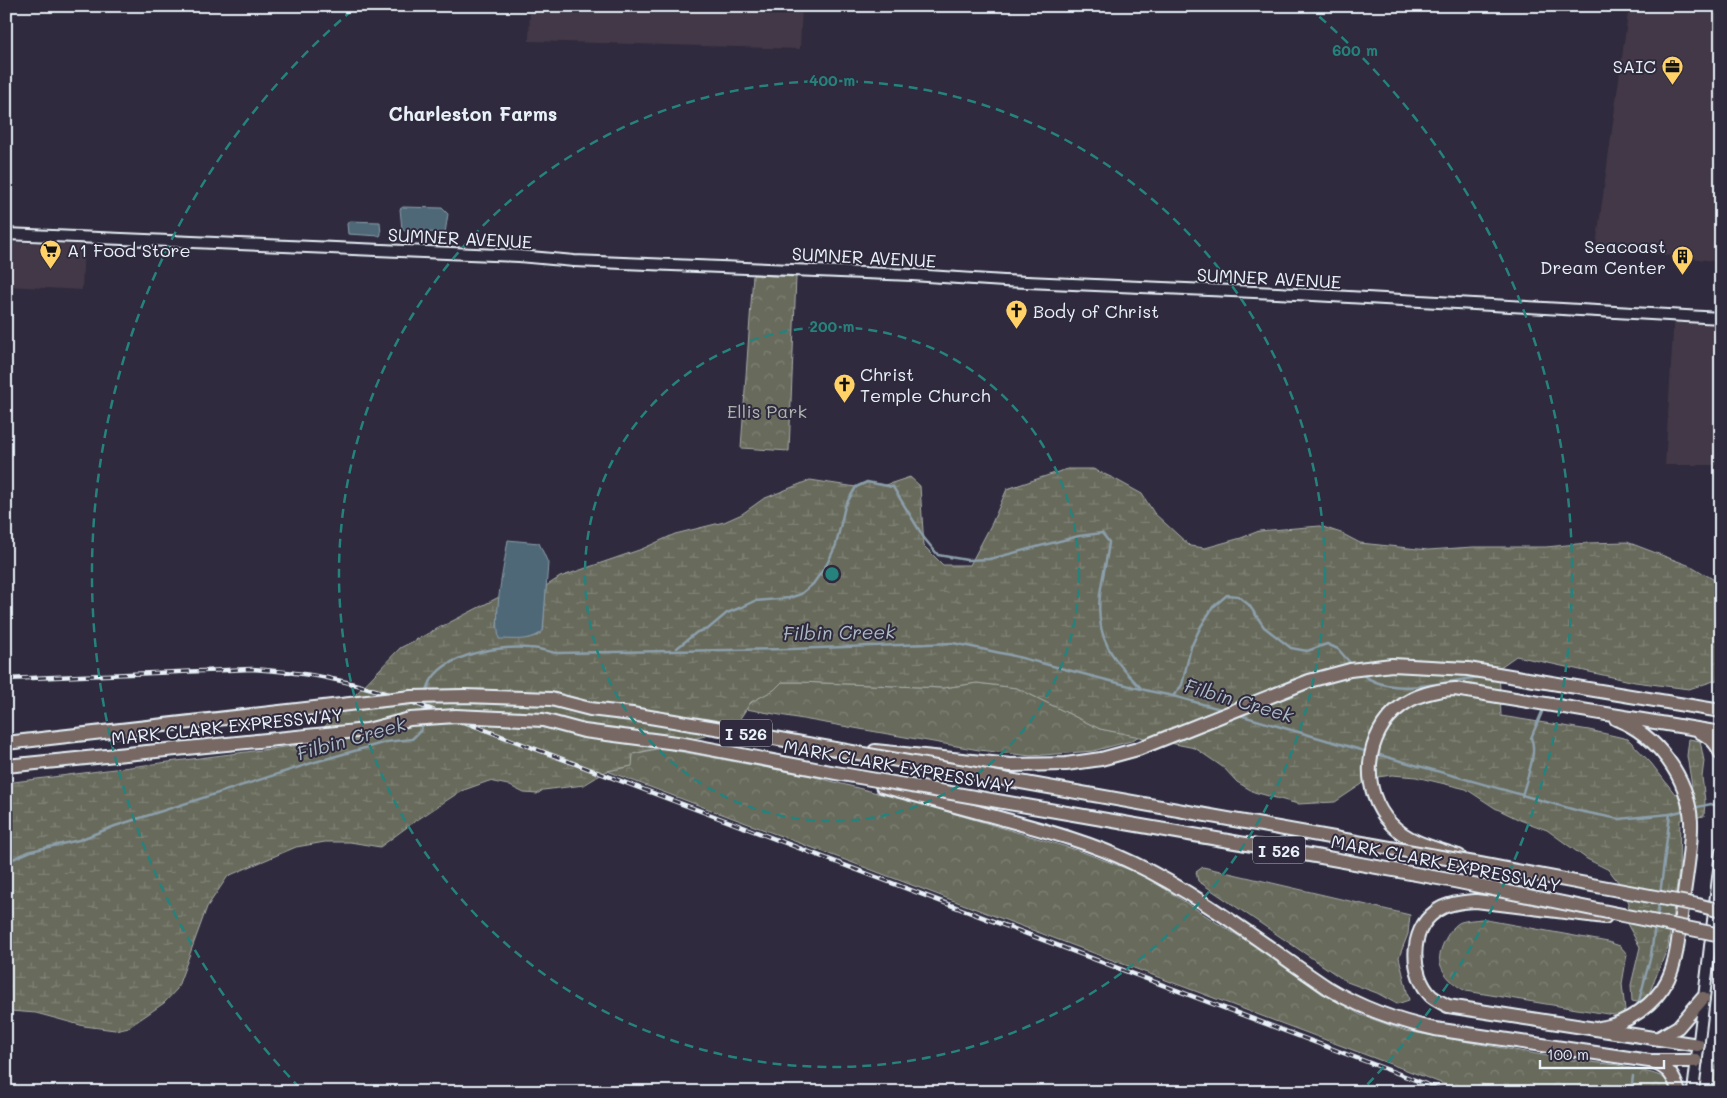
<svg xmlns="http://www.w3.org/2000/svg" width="1727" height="1098" font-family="Mali,sans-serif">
<defs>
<pattern id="forest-crowns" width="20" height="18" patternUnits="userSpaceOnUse" patternTransform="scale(1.25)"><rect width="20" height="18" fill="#686b5c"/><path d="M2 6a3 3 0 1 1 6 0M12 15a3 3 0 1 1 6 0" fill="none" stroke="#7e8174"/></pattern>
<pattern id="wetland-marsh" width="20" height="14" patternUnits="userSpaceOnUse" patternTransform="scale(1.25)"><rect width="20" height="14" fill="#686b5c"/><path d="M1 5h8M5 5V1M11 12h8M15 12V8" fill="none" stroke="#7e8174"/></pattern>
</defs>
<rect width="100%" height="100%" fill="#2f2a3d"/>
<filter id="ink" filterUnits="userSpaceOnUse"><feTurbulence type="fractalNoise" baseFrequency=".02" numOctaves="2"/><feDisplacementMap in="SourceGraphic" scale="10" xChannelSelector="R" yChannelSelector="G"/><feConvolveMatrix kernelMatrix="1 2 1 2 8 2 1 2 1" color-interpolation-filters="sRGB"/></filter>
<g filter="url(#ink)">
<!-- built -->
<g fill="#423947">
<polygon points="530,6 802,6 800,49 529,41"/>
<polygon points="1629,6 1721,6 1721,262 1596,246"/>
<polygon points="6,242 84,245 82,290 6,286"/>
<polygon points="1674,315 1721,318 1721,465 1665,465"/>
</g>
<!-- forest -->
<g fill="url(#forest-crowns)" stroke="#a8aeaa">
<polygon points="753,275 796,277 789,451 741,448"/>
<path d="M782,682h18l143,6 34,-5 40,5 83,41 39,7 -8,5 -38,10 -62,5 -52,-6 -233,-41c8,-13 25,-16 36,-27z"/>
<polygon points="661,748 811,776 932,807 1077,850 1144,875 1217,923 1264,951 1321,993 1361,1015 1406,1031 1565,1059 1617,1065 1652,1073 1663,1077 1672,1087 1672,1092 1465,1092 607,771 631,766 633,754"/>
<polygon points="1203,867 1410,915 1408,934 1399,957 1409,1000 1397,1004 1377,993 1347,982 1198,881 1196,872"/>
<path d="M1481,919l127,23 12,4 7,8 -5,30 3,26 -5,6 -154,-25c-11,-5 -23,-16 -26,-28 -3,-12 10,-37 21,-41 6,-2 14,-2 20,-3z"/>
<polygon points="1719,1043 1721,1043 1721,1092 1712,1092"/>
</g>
<!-- wetland -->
<polygon fill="url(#wetland-marsh)" stroke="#a8aeaa" points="1067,469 1093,469 1113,478 1142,494 1154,513 1190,546 1205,548 1241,538 1259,531 1320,526 1341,533 1360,543 1428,550 1473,547 1546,547 1587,543 1627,542 1693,567 1721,584 1721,663 1717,680 1689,689 1635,682 1516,656 1499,668 1501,716 1589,730 1628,739 1651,763 1675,794 1692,786 1687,756 1689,739 1700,741 1704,761 1702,777 1705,801 1704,816 1680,820 1679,870 1668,947 1648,996 1642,1003 1632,1001 1631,985 1640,947 1626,922 1629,903 1622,887 1609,870 1587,859 1547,830 1520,820 1495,808 1466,789 1416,777 1392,775 1371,778 1335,802 1298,804 1254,792 1237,782 1224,768 1195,748 1100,729 1017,688 977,683 943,688 800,682 782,682 774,690 751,702 733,729 633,754 632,766 607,771 584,785 543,790 537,794 524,793 508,785 489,781 461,791 414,822 380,847 350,842 325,842 296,847 228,876 207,907 177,989 164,1003 129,1027 115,1030 84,1026 36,1013 10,1011 6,1007 6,783 308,744 400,648 499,597 497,627 537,636 543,631 546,586 560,577 642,549 675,534 724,522 742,514 763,499 810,480 856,487 867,482 886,485 910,477 920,486 924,546 943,565 970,565 992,523 1007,489"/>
<!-- water -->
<g fill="#4f6878" stroke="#8c9fab">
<polygon points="403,207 442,208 448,214 445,233 405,231 402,229 400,209"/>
<polygon points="349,221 380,222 381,234 380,236 348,234 347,224"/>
<path d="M508,540l31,3 9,20 -5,68c-13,11 -28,8 -44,8 -5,-32 4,-67 9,-99z"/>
</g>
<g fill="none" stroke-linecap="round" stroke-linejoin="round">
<!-- stream -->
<g stroke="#8c9fab" stroke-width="2.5">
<path d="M677,648l20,-16 11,-3 19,-16 15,-6 13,-6 34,-3 12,-4 12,-10 14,-20 9,-19 9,-39 11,-19 11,-5 26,5 31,51 14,17 29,5 23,-1 89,-23 23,-3 7,9c-2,18 -7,35 -9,53 -5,45 13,64 42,94"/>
<path d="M1361,673c29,26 84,8 118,4"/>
<path d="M427,692c6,-37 71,-47 102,-44 9,0 18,3 27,5l235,-4 162,-6 57,12 139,36 24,5 51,14"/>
<polyline points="1173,696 1182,685 1191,647 1200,628 1213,607 1227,595 1238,596 1249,605 1264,627 1291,648 1307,651 1327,644 1338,649 1353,666"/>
<polyline points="423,715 425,700"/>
<polyline points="1239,715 1368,752"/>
<polyline points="1376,754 1579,811 1619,819 1670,814 1686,810"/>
<path d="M1522,796c4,-16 16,-44 9,-58l11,-26"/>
<polyline points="1693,808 1711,804 1721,807"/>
<polyline points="6,862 31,851 79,840 115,826 315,762 386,742 412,739 421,730 422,723"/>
<polyline points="1660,895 1670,814"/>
<polyline points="1657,917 1659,903"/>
<polyline points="1639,1001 1651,955 1655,925"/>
<polyline points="1631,1092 1633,1076"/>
</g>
<defs>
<g id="secondary">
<polyline points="6,234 519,256 574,261 912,275 1004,281 1277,293 1721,318"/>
<polyline points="1693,1092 1721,852"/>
</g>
<g id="highway">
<path d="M1700,732c11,6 16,10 21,22"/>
<polyline points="875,751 1011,765 1066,764 1101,759 1138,749 1309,681 1350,670 1392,665 1468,669 1721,711"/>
<path d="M882,786c40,11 81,22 121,33 44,12 89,24 130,44 69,33 131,82 195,125 33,20 69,33 107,41l214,32h47"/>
<path d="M1459,856c-24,-8 -50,-13 -68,-32 -32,-34 -27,-90 10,-118 16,-12 35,-16 54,-17l266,44"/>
<path d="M1605,917l-129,-16c-14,1 -30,2 -41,11 -26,19 -25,62 -4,84 5,4 11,7 17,10l250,39"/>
<path d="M1600,1028c27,-4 56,-24 68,-49 11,-23 11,-54 15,-78 3,-25 9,-55 8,-80 -3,-44 -34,-86 -75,-102"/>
<polyline points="1659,1038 1678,1027 1703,998"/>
<path d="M1654,1063c15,5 20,14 25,29"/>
</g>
</defs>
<!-- secondary casing -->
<use href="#secondary" stroke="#e8f1f8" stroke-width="14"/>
<!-- highway casing -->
<use href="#highway" stroke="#e8f1f8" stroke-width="16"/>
<!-- secondary -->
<use href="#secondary" stroke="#2f2a3d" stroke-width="10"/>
<!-- highway -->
<use href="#highway" stroke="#776864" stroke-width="12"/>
<defs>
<path id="rail" d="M6,679l246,-10c27,2 54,4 80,10 51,10 99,31 148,49l967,364"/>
</defs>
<!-- rail casing -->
<use href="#rail" stroke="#e8f1f8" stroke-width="4.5"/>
<!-- rail -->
<use href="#rail" stroke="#2f2a3d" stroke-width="2.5" stroke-dasharray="8" stroke-linecap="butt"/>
<defs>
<g id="highway-bridge">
<polyline points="6,743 411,697 464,696 551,699 590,709 632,714 757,735 1480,864 1698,905 1721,911"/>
<polyline points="6,766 367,730 410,719 456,716 543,720 584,731 684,744 836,773 1327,858 1449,880 1721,935"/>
</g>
</defs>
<!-- highway-bridge casing -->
<use href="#highway-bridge" stroke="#e8f1f8" stroke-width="16" stroke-linecap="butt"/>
<!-- highway-bridge -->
<use href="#highway-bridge" stroke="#776864" stroke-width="12"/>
</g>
</g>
<!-- distance rings -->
<g fill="none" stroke="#25827c" stroke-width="2.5" stroke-dasharray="9 6">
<circle cx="832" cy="574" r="247"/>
<circle cx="832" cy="574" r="493"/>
<path d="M300 1088A740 740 0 0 1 356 7M1308 7A740 740 0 0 1 1364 1088"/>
</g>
<!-- icons -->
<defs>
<symbol id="office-pin" viewBox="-11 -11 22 30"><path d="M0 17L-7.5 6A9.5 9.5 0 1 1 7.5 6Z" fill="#ffd166" stroke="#2f2a3d"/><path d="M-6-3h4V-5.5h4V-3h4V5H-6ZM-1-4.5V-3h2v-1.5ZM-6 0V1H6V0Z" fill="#111"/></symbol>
<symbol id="supermarket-pin" viewBox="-11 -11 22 30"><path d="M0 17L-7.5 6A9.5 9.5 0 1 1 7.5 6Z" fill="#ffd166" stroke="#2f2a3d"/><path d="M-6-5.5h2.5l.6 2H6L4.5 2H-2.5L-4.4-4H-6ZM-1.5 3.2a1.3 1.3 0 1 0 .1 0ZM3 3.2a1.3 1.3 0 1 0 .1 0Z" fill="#111"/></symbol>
<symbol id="building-pin" viewBox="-11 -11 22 30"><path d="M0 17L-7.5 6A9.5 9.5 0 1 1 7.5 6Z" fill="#ffd166" stroke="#2f2a3d"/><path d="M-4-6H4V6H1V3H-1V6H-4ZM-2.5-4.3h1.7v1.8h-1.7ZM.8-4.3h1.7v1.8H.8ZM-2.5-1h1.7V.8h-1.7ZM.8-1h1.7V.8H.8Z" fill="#111"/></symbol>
<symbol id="church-pin" viewBox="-11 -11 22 30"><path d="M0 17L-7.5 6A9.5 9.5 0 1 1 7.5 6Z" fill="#ffd166" stroke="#2f2a3d"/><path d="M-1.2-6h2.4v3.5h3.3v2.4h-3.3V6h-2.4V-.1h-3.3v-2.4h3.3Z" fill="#111"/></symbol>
</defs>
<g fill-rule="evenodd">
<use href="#office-pin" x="1660" y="54" width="25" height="34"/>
<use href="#supermarket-pin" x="38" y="238" width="25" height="34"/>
<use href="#building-pin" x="1670" y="244" width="25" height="34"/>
<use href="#church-pin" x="1004" y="298" width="25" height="34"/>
<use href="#church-pin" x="832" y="372" width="25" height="34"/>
</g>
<g text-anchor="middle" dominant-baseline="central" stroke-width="4" stroke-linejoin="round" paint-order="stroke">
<!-- shield labels -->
<g fill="#2f2a3d" stroke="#b0b5c0" stroke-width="1">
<rect x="720" y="719.5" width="52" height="27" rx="4"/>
<rect x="1253" y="836.5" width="52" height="27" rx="4"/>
</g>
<g font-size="16" font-weight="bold" fill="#e8f1f8">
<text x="746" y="733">I 526</text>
<text x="1279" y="850">I 526</text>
</g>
<!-- poi labels -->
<g font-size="18" fill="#e8f1f8" stroke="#2f2a3d" text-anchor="start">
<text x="1656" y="66" text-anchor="end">SAIC</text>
<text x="1666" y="246" text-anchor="end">Seacoast<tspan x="1666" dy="21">Dream Center</tspan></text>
<text x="67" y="250">A1 Food Store</text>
<text x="1033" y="311">Body of Christ</text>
<text x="860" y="374">Christ<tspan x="860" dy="21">Temple Church</tspan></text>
</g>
<!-- street labels -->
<g font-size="18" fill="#e8f1f8" stroke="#2f2a3d">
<text transform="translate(460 238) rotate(3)">SUMNER AVENUE</text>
<text transform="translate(864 257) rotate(3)">SUMNER AVENUE</text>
<text transform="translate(1269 278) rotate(3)">SUMNER AVENUE</text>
<text transform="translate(227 726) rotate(-6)">MARK CLARK EXPRESSWAY</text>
<text transform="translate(899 766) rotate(10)">MARK CLARK EXPRESSWAY</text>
<text transform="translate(1446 863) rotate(11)">MARK CLARK EXPRESSWAY</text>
</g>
<!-- park labels -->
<g font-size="18" fill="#aeb5b2" stroke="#2f2a3d">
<text x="767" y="411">Ellis Park</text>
</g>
<!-- neighbourhood labels -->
<g font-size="19" font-weight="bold" fill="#e8f1f8" stroke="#2f2a3d">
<text x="473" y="113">Charleston Farms</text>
</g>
<!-- water labels -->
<g font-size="19" font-style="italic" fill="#abbac5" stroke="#2f2a3d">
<text transform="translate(839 632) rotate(-1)">Filbin Creek</text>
<text transform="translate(1239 700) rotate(16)">Filbin Creek</text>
<text transform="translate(351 738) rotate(-16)">Filbin Creek</text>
</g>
</g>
<circle cx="832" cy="574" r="8" fill="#25827c" stroke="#2f2a3d" stroke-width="2.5"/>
<g font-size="15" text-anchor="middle" font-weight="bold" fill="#25827c" stroke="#2f2a3d" stroke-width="4" stroke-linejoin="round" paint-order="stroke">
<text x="1355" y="56">600 m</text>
<text x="832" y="86">400 m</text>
<text x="832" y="332">200 m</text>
</g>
<!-- margin -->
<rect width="1727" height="1098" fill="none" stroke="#2f2a3d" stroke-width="25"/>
<rect x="12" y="12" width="1702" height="1073" fill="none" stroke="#e8f1f8" stroke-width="2" filter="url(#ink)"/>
<!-- scale -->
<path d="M1540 1060v8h124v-8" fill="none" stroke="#e8f1f8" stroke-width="2.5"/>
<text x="1547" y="1060" font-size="15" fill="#e8f1f8" stroke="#2f2a3d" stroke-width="4" paint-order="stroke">100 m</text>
</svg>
